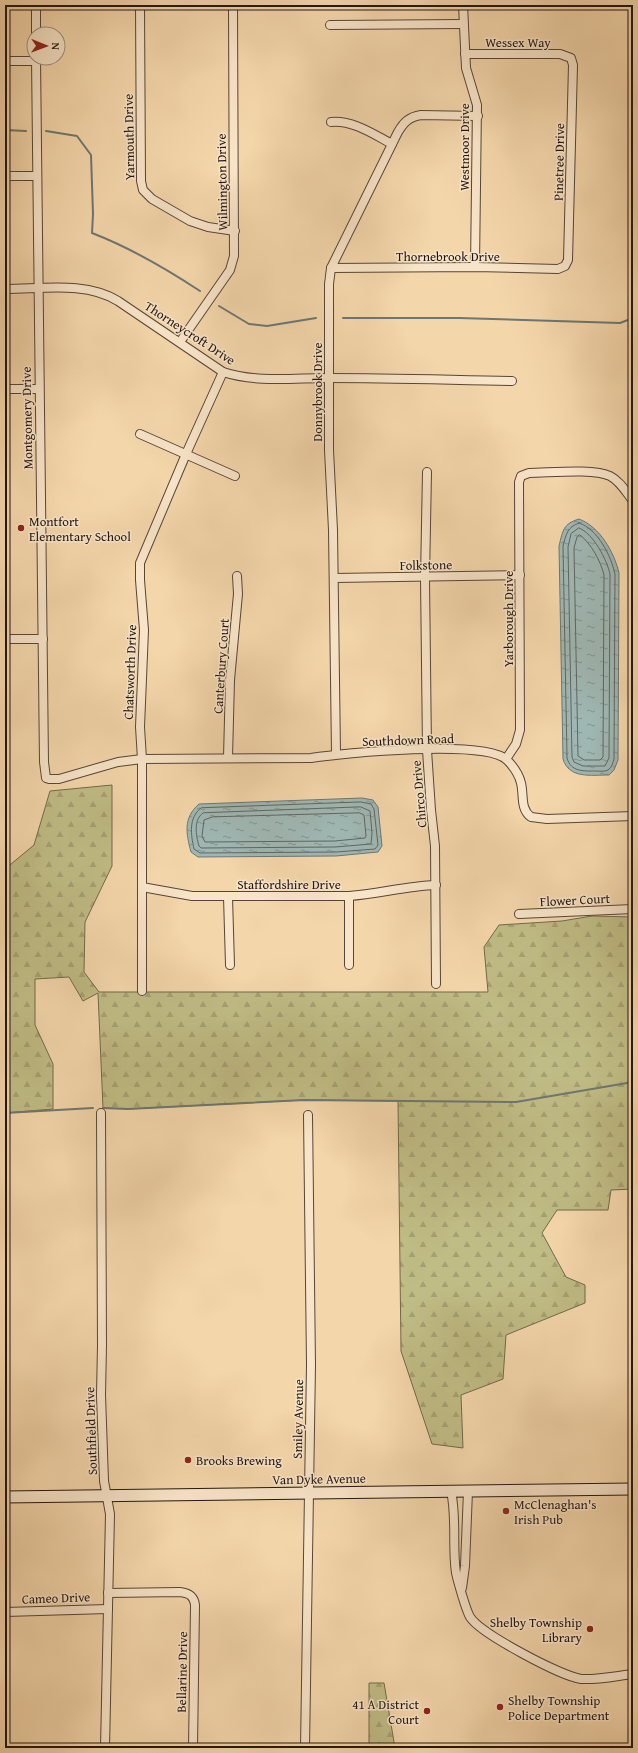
<svg xmlns="http://www.w3.org/2000/svg" width="638" height="1753" font-family="'Gentium Book Plus',serif">
<defs>
<pattern id="forest-firs" width="22" height="20" patternUnits="userSpaceOnUse"><rect width="22" height="20" fill="#c0bc85"/><path d="M5 1l3.5 6h-7zM16 11l3.5 6h-7z" fill="#a5a172"/></pattern>
<pattern id="water-ripples" width="26" height="14" patternUnits="userSpaceOnUse"><rect width="26" height="14" fill="#9fb7b3"/><path d="M2 4q2-2 4 0t4 0M15 11q2-2 4 0t4 0" fill="none" stroke="#819490"/></pattern>
</defs>
<rect width="100%" height="100%" fill="#f4d6ab"/>
<filter id="stains"><feTurbulence type="fractalNoise" baseFrequency=".005" numOctaves="4"/><feColorMatrix values="0 0 0 0 .2 0 0 0 0 .09 0 0 0 0 .02 0 0 0 .5 -.17"/></filter>
<radialGradient id="worn" r=".72"><stop offset=".6" stop-color="#630" stop-opacity="0"/><stop offset="1" stop-color="#630" stop-opacity=".3"/></radialGradient>
<!-- forest -->
<g fill="url(#forest-firs)" stroke="#71694c">
<polygon points="112,785 112,866 85,922 84,972 99,992 488,992 484,947 499,925 562,921 592,916 633,917 633,1189 611,1190 608,1210 557,1210 542,1233 566,1277 585,1285 585,1303 506,1335 503,1379 461,1395 463,1448 432,1444 401,1351 398,1101 304,1100 128,1109 103,1108 98,993 83,1001 69,977 35,979 35,1025 53,1064 53,1109 5,1113 5,869 34,845 50,791"/>
<polygon points="369,1683 384,1683 395,1748 369,1748"/>
</g>
<!-- water -->
<g fill="url(#water-ripples)" stroke="#6d7773">
<path d="M579,519c21,8 35,33 40,54l-1,187 -4,10 -5,5c-18,0 -40,4 -46,-16l-4,-213c4,-16 4,-22 20,-27z"/>
<path d="M362,798l11,2 5,7 4,39 -4,6 -42,4 -138,1 -7,-5c-5,-19 -8,-34 8,-48z"/>
</g>
<g fill="none" stroke-linecap="round" stroke-linejoin="round">
<!-- shore -->
<g stroke="#606662" stroke-width="1">
<path d="M579,523c19,6 32,33 36,51l-1,185c-1,3 -2,9 -6,11 -3,2 -9,1 -12,1 -13,0 -25,1 -29,-13l-4,-212c3,-11 4,-19 16,-23z"/>
<path d="M579,528c14,5 28,32 31,46l-1,184 -4,8h-22l-9,-4 -2,-5 -4,-210 3,-13z"/>
<path d="M580,535c11,8 21,27 24,40l-1,182 -3,3h-16l-6,-4 -4,-208 3,-11z"/>
<path d="M361,802l10,2 3,5 4,36 -3,4 -39,3 -136,1 -6,-4c-3,-14 -6,-31 7,-41z"/>
<path d="M361,807l9,4 2,22 -1,11 -36,3 -134,1 -2,-2c-3,-11 -6,-26 4,-33z"/>
<polygon points="360,813 364,815 366,836 365,838 335,841 205,842 202,836 204,820 212,817"/>
</g>
<!-- stream -->
<g stroke="#6d7773" stroke-width="2">
<polyline points="629,5 633,47"/>
<polyline points="5,130 26,131"/>
<path d="M46,131l31,5 14,19 2,59 -1,19c39,15 73,35 108,58"/>
<polyline points="219,306 249,324 267,326 316,318"/>
<polyline points="343,318 459,318 620,323 633,318"/>
<polyline points="103,1108 128,1109 304,1100 516,1102 633,1082"/>
<polyline points="5,1113 93,1108"/>
</g>
<defs>
<g id="minor">
<polyline points="140,5 141,181 143,190 152,199 190,221 208,227 235,231"/>
<polyline points="463,5 466,68 477,105 475,267"/>
<polyline points="330,25 463,24"/>
<polyline points="36,34 36,5"/>
<path d="M36,58l8,704 2,16 3,1h10l59,-17 24,-3 169,-1c33,-5 174,-19 196,2 6,6 12,15 14,23 3,12 -1,26 10,34l16,2 86,-3"/>
<polyline points="5,61 36,61"/>
<path d="M331,122c22,-2 42,12 61,22"/>
<polyline points="5,176 37,176"/>
<polyline points="331,268 475,267 558,269 565,266 568,260 573,65 571,58 560,54 465,54"/>
<path d="M5,289c37,0 81,-8 113,12l105,71c34,11 70,6 106,6 61,0 122,2 183,3"/>
<polyline points="180,342 230,270 234,256 233,5"/>
<polyline points="5,389 39,389"/>
<polyline points="140,434 235,476"/>
<polyline points="427,472 425,578 427,750 431,810 435,846 436,984"/>
<polyline points="334,578 520,575"/>
<polyline points="5,639 43,639"/>
<path d="M336,754l-3,-224 -4,-80v-166l2,-16 67,-136c6,-10 11,-15 23,-17l57,1"/>
<polyline points="228,757 230,680 238,594 237,576"/>
<path d="M506,759l10,-15 4,-14 -1,-248 2,-6 8,-3c20,0 64,-5 81,3 10,5 16,16 23,25"/>
<path d="M142,887l50,9h157c29,-2 57,-10 87,-11"/>
<polyline points="349,896 349,965"/>
<polyline points="228,897 230,965"/>
<polyline points="519,914 633,909"/>
<polyline points="142,991 142,759 140,727 144,630 140,580 140,563 186,454 223,372"/>
<polyline points="101,1113 102,1345 101,1395 104,1481 110,1514 105,1748"/>
<path d="M451,1491c6,27 1,55 5,82 2,9 10,37 14,44 11,17 91,59 111,62 17,1 35,-3 52,-5"/>
<polyline points="462,1588 465,1566 468,1491"/>
<path d="M108,1593l72,-1c9,1 14,4 15,13l-2,143"/>
<polyline points="5,1612 108,1609"/>
<polyline points="305,1748 311,1365 308,1115"/>
</g>
<polyline id="secondary" points="5,1497 633,1489"/>
</defs>
<!-- minor casing -->
<use href="#minor" stroke="#564638" stroke-width="10"/>
<!-- secondary casing -->
<use href="#secondary" stroke="#221612" stroke-width="13"/>
<!-- minor -->
<use href="#minor" stroke="#f8e4c8" stroke-width="8"/>
<!-- secondary -->
<use href="#secondary" stroke="#f8e4c8" stroke-width="11"/>
</g>
<!-- markers -->
<g fill="#8f2418" stroke="#f8e4c8" stroke-width="1.5">
<circle cx="21" cy="528" r="4"/>
<circle cx="188" cy="1460" r="4"/>
<circle cx="506" cy="1511" r="4"/>
<circle cx="590" cy="1629" r="4"/>
<circle cx="500" cy="1707" r="4"/>
<circle cx="427" cy="1711" r="4"/>
</g>
<g text-anchor="middle" dominant-baseline="central" stroke-width="3" stroke-linejoin="round" paint-order="stroke">
<!-- street labels -->
<g font-size="13" fill="#221612" stroke="#f8e4c8">
<text x="518" y="42">Wessex Way</text>
<text transform="translate(129 137) rotate(-91)">Yarmouth Drive</text>
<text transform="translate(464 147) rotate(-90)">Westmoor Drive</text>
<text transform="translate(559 162) rotate(-89)">Pinetree Drive</text>
<text transform="translate(222 182) rotate(-91)">Wilmington Drive</text>
<text x="448" y="256">Thornebrook Drive</text>
<text transform="translate(190 333) rotate(33)">Thorneycroft Drive</text>
<text transform="translate(317 392) rotate(-90)">Donnybrook Drive</text>
<text transform="translate(27 418) rotate(-91)">Montgomery Drive</text>
<text transform="translate(426 565) rotate(-1)">Folkstone</text>
<text transform="translate(508 619) rotate(-90)">Yarborough Drive</text>
<text transform="translate(221 666) rotate(-86)">Canterbury Court</text>
<text transform="translate(130 672) rotate(-88)">Chatsworth Drive</text>
<text transform="translate(408 740) rotate(-2)">Southdown Road</text>
<text transform="translate(419 794) rotate(-95)">Chirco Drive</text>
<text x="289" y="884">Staffordshire Drive</text>
<text transform="translate(575 900) rotate(-3)">Flower Court</text>
<text transform="translate(298 1419) rotate(-89)">Smiley Avenue</text>
<text transform="translate(91 1431) rotate(-92)">Southfield Drive</text>
<text transform="translate(319 1479) rotate(-1)">Van Dyke Avenue</text>
<text transform="translate(56 1598) rotate(-2)">Cameo Drive</text>
<text transform="translate(182 1672) rotate(-89)">Bellarine Drive</text>
</g>
<!-- poi labels -->
<g font-size="13" fill="#221612" stroke="#f8e4c8" text-anchor="start">
<text x="29" y="521">Montfort<tspan x="29" dy="15">Elementary School</tspan></text>
<text x="196" y="1460">Brooks Brewing</text>
<text x="514" y="1504">McClenaghan's<tspan x="514" dy="15">Irish Pub</tspan></text>
<text x="582" y="1622" text-anchor="end">Shelby Township<tspan x="582" dy="15">Library</tspan></text>
<text x="508" y="1700">Shelby Township<tspan x="508" dy="15">Police Department</tspan></text>
<text x="419" y="1704" text-anchor="end">41 A District<tspan x="419" dy="15">Court</tspan></text>
</g>
</g>
<!-- margin -->
<rect width="638" height="1753" fill="none" stroke="#f4d6ab" stroke-width="20"/>
<rect x="6" y="6" width="626" height="1741" fill="none" stroke="#221612" stroke-width="2"/>
<rect x="10" y="10" width="618" height="1733" fill="none" stroke="#221612"/>
<!-- north arrow -->
<g transform="translate(46 46) rotate(91)"><circle r="19" fill="#f8e4c8" stroke="#a2927f"/>
<path d="M0-3L7 15L0 10L-7 15Z" fill="#8f2418"/>
<text y="-6" font-size="11" font-weight="bold" text-anchor="middle" fill="#221612">N</text>
</g>
<rect width="100%" height="100%" filter="url(#stains)"/>
<rect width="100%" height="100%" fill="url(#worn)"/>
</svg>
